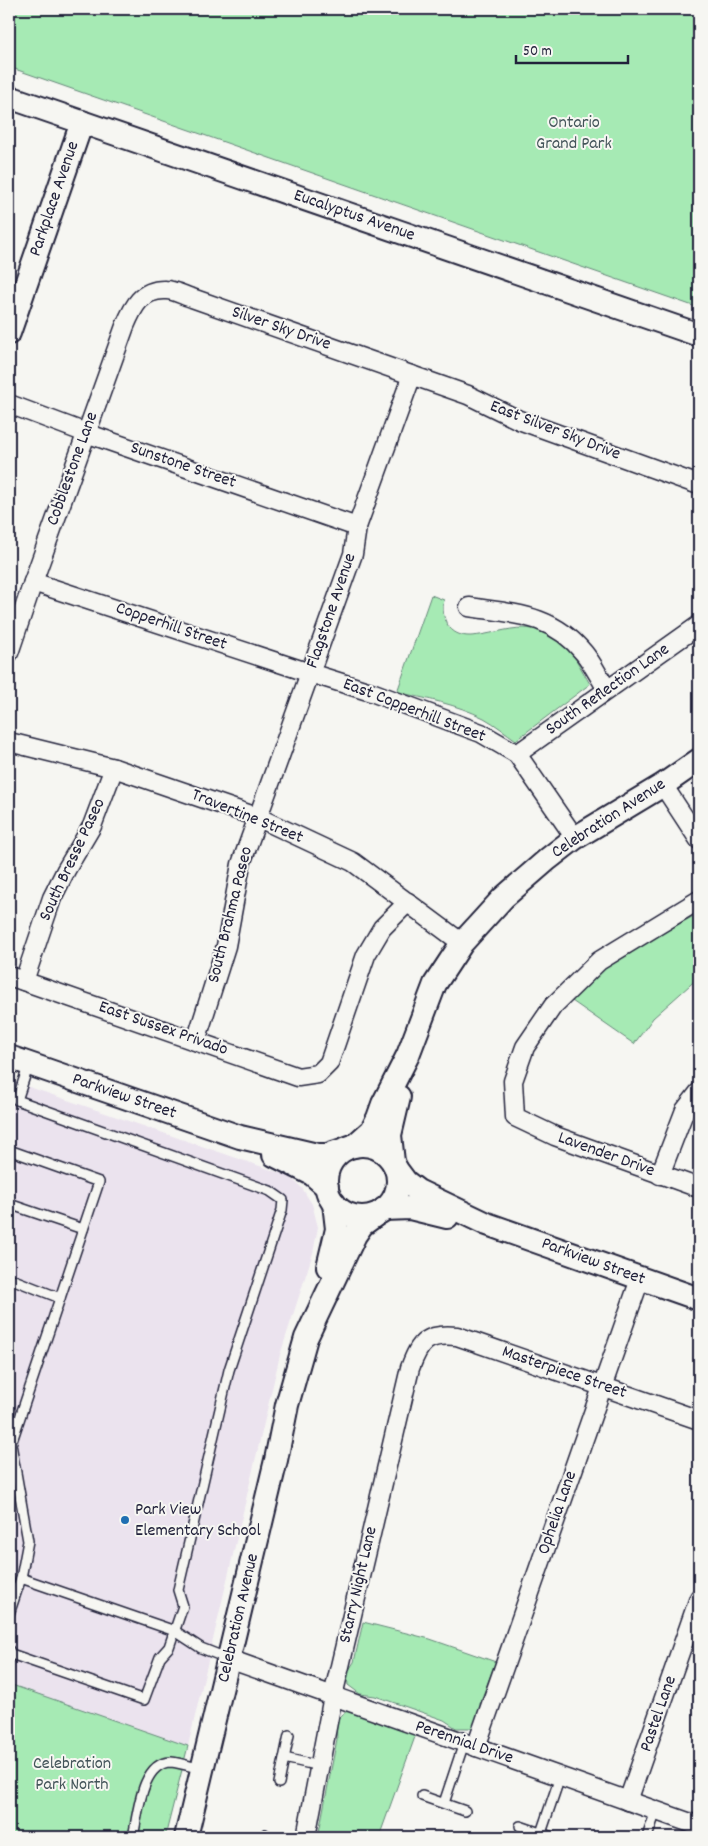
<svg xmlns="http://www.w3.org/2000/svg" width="708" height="1846" font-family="Dekko,sans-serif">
<rect width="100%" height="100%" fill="#f6f6f2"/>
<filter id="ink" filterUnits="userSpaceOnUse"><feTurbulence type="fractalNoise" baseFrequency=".02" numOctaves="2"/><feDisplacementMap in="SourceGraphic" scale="10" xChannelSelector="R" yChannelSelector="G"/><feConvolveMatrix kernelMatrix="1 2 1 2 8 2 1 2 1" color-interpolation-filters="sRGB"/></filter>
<g filter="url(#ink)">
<!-- built -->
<polygon fill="#ebe3ee" points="9,1080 289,1176 302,1188 312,1204 318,1227 313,1253 280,1355 188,1746 9,1684"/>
<!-- green -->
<g fill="#a6eab4" stroke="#648678">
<polygon points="9,9 699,9 699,308 9,67"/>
<path d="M431,595l13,5c-4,18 5,37 27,36 18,-1 35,-8 53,-8 11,1 24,3 33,9 13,8 25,34 33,47l-74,56c-10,-7 -21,-16 -32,-22 -28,-14 -57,-19 -87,-26z"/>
<polygon points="699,913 699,977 653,1018 634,1044 572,1001 604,969 636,948"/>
<polygon points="363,1622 430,1639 496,1662 480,1703 481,1711 477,1724 472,1728 456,1728 444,1720 375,1696 360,1694 348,1685 347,1673 354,1662"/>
<polygon points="9,1684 188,1746 165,1837 9,1837"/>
<path d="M350,1710l66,24 -37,103h-61l19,-98c-1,-15 -1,-23 13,-29z"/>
</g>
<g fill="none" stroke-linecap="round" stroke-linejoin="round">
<defs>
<g id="service">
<polyline points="9,1150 99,1182 11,1444 28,1541 21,1578"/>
<polyline points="9,1204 83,1229"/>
<polyline points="9,1278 60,1298"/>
<polyline points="9,1614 21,1578 175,1631 201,1648 229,1659"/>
<polyline points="9,1650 11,1654 144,1700 160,1657 169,1647 183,1606 178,1590 229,1370 282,1210 283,1200 270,1191 17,1100 29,1064"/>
<polyline points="284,1758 320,1766"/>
<polyline points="279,1783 289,1735"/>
<polyline points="422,1796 465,1811"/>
<polyline points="444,1803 464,1743"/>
<polyline points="520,1826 552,1837"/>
<polyline points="541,1833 560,1777"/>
<path d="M133,1837c5,-22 8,-75 38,-75 10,1 22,5 31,7"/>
<polyline points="264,1837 265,1834"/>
<polyline points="647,1837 656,1811"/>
</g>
<g id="minor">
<polyline points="9,404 86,433 357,527"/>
<polyline points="33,582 310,673 374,693 481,733 517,754 575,838"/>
<path d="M469,607c46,7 83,7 115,46 9,11 15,24 23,36"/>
<path d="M9,653l24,-71 92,-256c8,-19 16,-37 41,-36 8,0 19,6 26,8l276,97 51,25 180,65"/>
<polyline points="9,742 114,768 257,817 353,862 462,943"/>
<polyline points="517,754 699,625"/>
<polyline points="663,785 699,840"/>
<polyline points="699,900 599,961 553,1006 525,1047 513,1081 515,1117 555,1136 699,1188"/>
<polyline points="9,976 298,1077 318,1074 329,1063 366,955 382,928 408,902"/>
<polyline points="24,981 52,898 66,870 92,826 114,768"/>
<polyline points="196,1041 226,946 241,864 353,554 357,527 412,375"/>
<polyline points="660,1175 685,1110 699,1092"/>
<polyline points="229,1659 699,1826"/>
<polyline points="476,1747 640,1279"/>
<polyline points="628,1801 699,1598"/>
<path d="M306,1837l27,-141 77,-328c10,-27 17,-35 47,-32l242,84"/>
</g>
<g id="tertiary">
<polyline points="9,97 699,335"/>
<polyline points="9,333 82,122"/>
<polyline points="9,1057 240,1137 317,1155 327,1155 345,1149"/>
<circle cx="362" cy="1181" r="36"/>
<polyline points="354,1146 372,1130 378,1118 383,1104 408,1055 435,984 462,943 503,898 548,859 575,838 663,785 699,760"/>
<polyline points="274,1155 312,1174 327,1187"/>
<polyline points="393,1162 390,1135 399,1097"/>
<polyline points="397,1170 406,1182 418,1191 487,1224 699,1299"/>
<polyline points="384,1209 410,1208 447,1217"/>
<polyline points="328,1267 337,1229 334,1203"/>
<polyline points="186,1837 276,1460 287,1405 306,1338 355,1235 362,1225 377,1214"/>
</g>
</defs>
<!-- service casing -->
<use href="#service" stroke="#22223b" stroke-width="12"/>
<!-- minor casing -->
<use href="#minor" stroke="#22223b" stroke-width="21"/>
<!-- tertiary casing -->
<use href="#tertiary" stroke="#22223b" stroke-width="26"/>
<!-- service -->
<use href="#service" stroke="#f6f6f2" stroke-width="9"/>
<!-- minor -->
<use href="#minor" stroke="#f6f6f2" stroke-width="18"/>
<!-- tertiary -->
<use href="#tertiary" stroke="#f6f6f2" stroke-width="22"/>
</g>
</g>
<!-- markers -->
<circle fill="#1f6fb2" stroke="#f6f6f2" stroke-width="2" cx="125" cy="1520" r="5"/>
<g text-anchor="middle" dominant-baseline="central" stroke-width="4" stroke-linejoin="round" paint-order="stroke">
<!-- park labels -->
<g font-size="18" fill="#435459" stroke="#f6f6f2">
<text x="574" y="123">Ontario<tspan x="574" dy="21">Grand Park</tspan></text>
<text x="72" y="1764">Celebration<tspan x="72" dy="21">Park North</tspan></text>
</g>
<!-- street labels -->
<g font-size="18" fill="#22223b" stroke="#f6f6f2">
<text transform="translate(55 199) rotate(-71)">Parkplace Avenue</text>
<text transform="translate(354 216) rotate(19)">Eucalyptus Avenue</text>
<text transform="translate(281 329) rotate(19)">Silver Sky Drive</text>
<text transform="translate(555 431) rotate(21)">East Silver Sky Drive</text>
<text transform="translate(183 466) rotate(19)">Sunstone Street</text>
<text transform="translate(73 469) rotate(-70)">Cobblestone Lane</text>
<text transform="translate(332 611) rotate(-71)">Flagstone Avenue</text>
<text transform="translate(171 627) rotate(19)">Copperhill Street</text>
<text transform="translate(608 690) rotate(-35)">South Reflection Lane</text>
<text transform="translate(414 711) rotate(21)">East Copperhill Street</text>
<text transform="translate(247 817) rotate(22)">Travertine Street</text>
<text transform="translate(609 819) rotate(-33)">Celebration Avenue</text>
<text transform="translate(73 860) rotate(-65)">South Bresse Paseo</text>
<text transform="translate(231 915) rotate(-76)">South Brahma Paseo</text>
<text transform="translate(163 1029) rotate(19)">East Sussex Privado</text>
<text transform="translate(124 1097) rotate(19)">Parkview Street</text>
<text transform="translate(606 1155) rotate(20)">Lavender Drive</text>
<text transform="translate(593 1262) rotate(20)">Parkview Street</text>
<text transform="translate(564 1373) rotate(19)">Masterpiece Street</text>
<text transform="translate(558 1513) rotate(-71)">Ophelia Lane</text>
<text transform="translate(359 1585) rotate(-77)">Starry Night Lane</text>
<text transform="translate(239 1618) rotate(-77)">Celebration Avenue</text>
<text transform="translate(659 1714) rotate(-71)">Pastel Lane</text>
<text transform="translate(464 1743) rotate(19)">Perennial Drive</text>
</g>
<!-- poi labels -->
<g font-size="18" fill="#22223b" stroke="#f6f6f2" text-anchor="start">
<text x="135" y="1510">Park View<tspan x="135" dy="21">Elementary School</tspan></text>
</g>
</g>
<!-- margin -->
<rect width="708" height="1846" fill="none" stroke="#f6f6f2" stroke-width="30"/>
<rect x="15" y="15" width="678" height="1816" fill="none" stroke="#22223b" stroke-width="2" filter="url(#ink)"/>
<!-- scale -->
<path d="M516 55v8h112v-8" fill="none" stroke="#22223b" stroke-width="2.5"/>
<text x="523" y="55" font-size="15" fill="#22223b" stroke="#f6f6f2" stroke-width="4" paint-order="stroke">50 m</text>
</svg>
